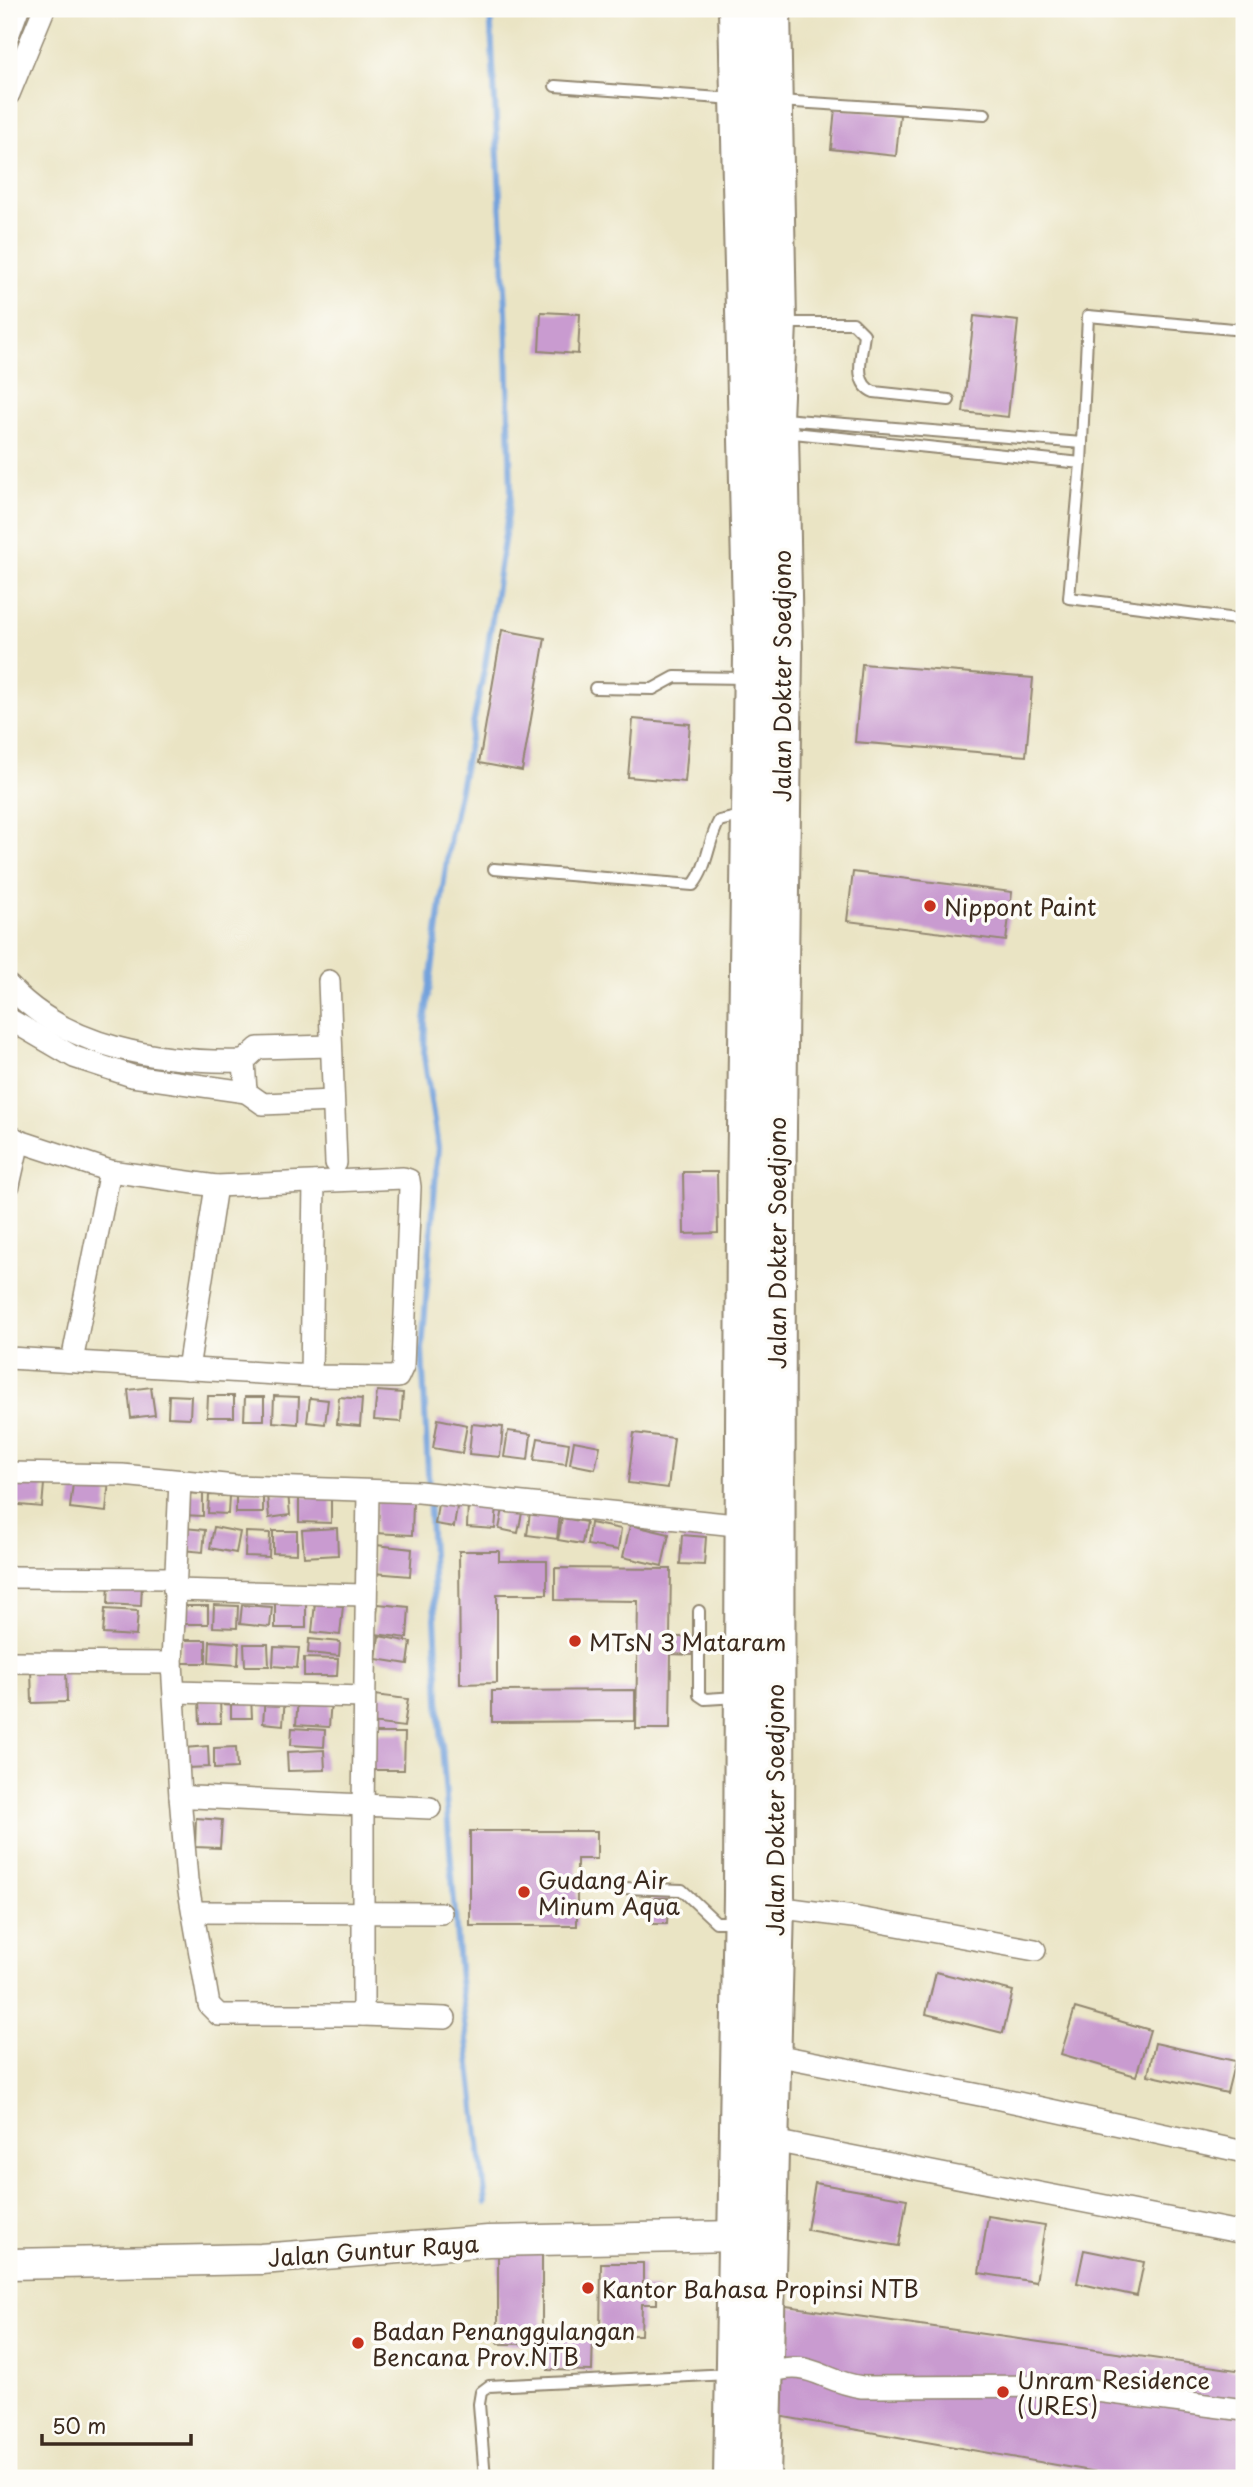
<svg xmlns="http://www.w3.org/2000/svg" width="1253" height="2487" font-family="'Playpen Sans',sans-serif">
<rect width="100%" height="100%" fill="#fdfcf7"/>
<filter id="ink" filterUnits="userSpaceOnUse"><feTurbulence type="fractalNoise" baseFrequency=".0143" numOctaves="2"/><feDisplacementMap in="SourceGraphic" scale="14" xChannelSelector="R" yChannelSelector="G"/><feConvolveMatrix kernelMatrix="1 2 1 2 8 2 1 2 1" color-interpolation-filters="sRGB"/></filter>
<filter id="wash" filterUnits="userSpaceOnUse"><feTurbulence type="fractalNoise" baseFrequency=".00686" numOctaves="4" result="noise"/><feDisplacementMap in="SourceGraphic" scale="28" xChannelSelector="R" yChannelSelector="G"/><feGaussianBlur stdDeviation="1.57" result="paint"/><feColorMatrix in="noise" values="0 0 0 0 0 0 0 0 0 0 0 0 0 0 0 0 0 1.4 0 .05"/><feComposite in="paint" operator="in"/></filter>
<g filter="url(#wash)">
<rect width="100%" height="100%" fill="#eae4c4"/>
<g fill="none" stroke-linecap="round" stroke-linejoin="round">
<!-- stream -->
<polyline stroke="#73a2dc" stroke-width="6" points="486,2203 460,1980 440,1719 422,1350 438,1147 424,1056 425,1021 450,837 485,666 511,494 506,308 490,9"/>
</g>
<g id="blocks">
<!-- building -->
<g fill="#c99bd0">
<polygon points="835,108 900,115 896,156 831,149"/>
<polygon points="541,312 580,314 578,354 539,351"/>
<polygon points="974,316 1018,321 1008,417 963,412"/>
<polygon points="502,630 545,638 522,771 479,763"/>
<polygon points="862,664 1033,678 1026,756 855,742"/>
<polygon points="633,719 690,724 685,782 628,777"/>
<polygon points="853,872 1012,892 1006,941 847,921"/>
<polygon points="683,1172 717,1172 718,1233 684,1234"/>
<polygon points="151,1387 155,1415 131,1418 128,1390"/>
<polygon points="377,1391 403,1393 401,1422 374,1420"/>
<polygon points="169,1395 191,1396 190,1418 168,1417"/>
<polygon points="208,1396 234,1396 234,1417 207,1417"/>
<polygon points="274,1396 299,1397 298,1424 273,1422"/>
<polygon points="245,1397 264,1397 264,1420 244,1420"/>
<polygon points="339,1397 362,1399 360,1426 337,1424"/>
<polygon points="310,1398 328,1400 325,1424 307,1422"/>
<polygon points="438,1419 467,1425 462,1453 433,1448"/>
<polygon points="472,1424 503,1427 500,1457 469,1454"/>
<polygon points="508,1431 531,1434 528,1460 504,1457"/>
<polygon points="634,1433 674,1438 668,1488 628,1483"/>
<polygon points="538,1438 569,1443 566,1464 534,1460"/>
<polygon points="574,1441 600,1446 595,1469 570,1464"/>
<polygon points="74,1475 109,1480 106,1512 70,1508"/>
<polygon points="10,1481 44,1484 42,1507 9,1504"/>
<polygon points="263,1492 263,1513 236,1513 236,1493"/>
<polygon points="288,1492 290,1515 269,1518 267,1494"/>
<polygon points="183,1493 203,1494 203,1516 182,1515"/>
<polygon points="209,1495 229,1496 228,1514 208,1513"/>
<polygon points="299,1497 331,1497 331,1523 299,1522"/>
<polygon points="439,1497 458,1500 454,1527 435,1524"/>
<polygon points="377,1501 413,1502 412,1535 375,1533"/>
<polygon points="468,1503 497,1506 495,1529 467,1527"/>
<polygon points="503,1509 522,1513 518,1533 499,1529"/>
<polygon points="530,1512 560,1515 557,1539 527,1535"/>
<polygon points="562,1518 586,1522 582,1544 558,1540"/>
<polygon points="590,1523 621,1529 618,1550 587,1545"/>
<polygon points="630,1525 669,1534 662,1566 623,1557"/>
<polygon points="214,1527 240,1532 236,1553 210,1548"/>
<polygon points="184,1528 205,1530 203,1552 182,1550"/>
<polygon points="337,1528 338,1555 304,1557 302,1530"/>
<polygon points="273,1531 297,1531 297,1554 273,1553"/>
<polygon points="246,1532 270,1533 269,1557 245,1556"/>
<polygon points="682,1535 706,1537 704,1565 680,1564"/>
<polygon points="376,1545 412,1549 410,1576 374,1573"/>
<polygon points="459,1551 499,1551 499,1561 547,1561 547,1594 497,1594 497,1683 460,1684"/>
<polygon points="555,1568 671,1569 670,1637 693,1637 692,1655 671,1654 670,1729 636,1729 638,1601 555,1600"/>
<polygon points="109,1582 142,1583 141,1606 108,1604"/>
<rect x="275" y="1603" width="31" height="25"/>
<polygon points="315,1603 343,1606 340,1635 312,1632"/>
<polygon points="378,1604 409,1607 407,1638 375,1634"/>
<polygon points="214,1605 238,1606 237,1628 213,1627"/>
<polygon points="242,1605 272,1607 270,1627 240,1624"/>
<polygon points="182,1606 208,1606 208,1624 181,1624"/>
<polygon points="105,1609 138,1611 136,1636 103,1634"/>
<polygon points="379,1636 411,1642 408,1664 376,1659"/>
<polygon points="309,1639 340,1642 339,1656 308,1653"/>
<rect x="182" y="1640" width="24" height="23"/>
<polygon points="210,1641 239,1643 238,1665 209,1663"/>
<polygon points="244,1644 268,1644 269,1666 245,1666"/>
<polygon points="274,1647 299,1648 297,1668 273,1666"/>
<polygon points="304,1658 338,1659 337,1676 304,1676"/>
<polygon points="66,1668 67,1702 32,1703 31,1669"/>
<polygon points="635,1690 635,1721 492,1722 492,1691"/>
<polygon points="374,1695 408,1699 404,1727 370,1723"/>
<polygon points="265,1696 285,1697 283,1725 263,1723"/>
<polygon points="231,1697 251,1697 252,1718 231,1718"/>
<polygon points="298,1697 331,1699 329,1727 296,1725"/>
<polygon points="199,1700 220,1700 221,1723 200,1723"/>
<polygon points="292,1728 325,1730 324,1747 291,1745"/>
<polygon points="371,1733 405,1733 404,1770 370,1770"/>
<polygon points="208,1746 209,1767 187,1768 185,1748"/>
<polygon points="236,1747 237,1768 214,1769 214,1748"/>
<polygon points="324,1750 325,1770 288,1771 287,1752"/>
<polygon points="196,1818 222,1820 220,1848 195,1847"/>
<polygon points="470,1831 597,1831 597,1859 577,1859 577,1926 470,1926"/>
<polygon points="652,1898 668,1898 667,1924 652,1924"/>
<polygon points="936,1972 1013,1991 1003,2033 926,2014"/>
<polygon points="1075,2008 1150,2030 1136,2076 1061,2054"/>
<polygon points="1155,2043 1235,2061 1227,2093 1148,2075"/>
<polygon points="815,2183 907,2199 899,2246 807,2230"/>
<polygon points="988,2216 1045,2225 1036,2282 979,2273"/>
<rect x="498" y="2250" width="44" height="94"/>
<polygon points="1084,2250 1144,2262 1137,2296 1077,2283"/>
<polygon points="601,2263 643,2263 643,2288 657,2288 657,2304 642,2304 641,2335 600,2335"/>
<polygon points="765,2303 1244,2371 1244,2478 1131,2478 761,2413"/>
<polygon points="548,2333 593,2333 592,2371 548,2370"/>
</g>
</g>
</g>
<g filter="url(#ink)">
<use href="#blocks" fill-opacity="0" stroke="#928771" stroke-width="2"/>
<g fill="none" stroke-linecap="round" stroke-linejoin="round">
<defs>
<g id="lane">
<polyline points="555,86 734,99"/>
<polyline points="779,101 985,114"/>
<path d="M783,323h70l11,11c-2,20 -12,49 10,58l75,8"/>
<polyline points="783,419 1082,443"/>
<polyline points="784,432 1081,463 1069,598 1244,620"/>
<polyline points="1081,463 1088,316 1244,330"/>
<polyline points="595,688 653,689 675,677 746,678"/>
<path d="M494,869l199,16c15,-18 15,-44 26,-64l26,-6"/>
<polyline points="699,1611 699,1695 705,1699 737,1697"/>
<polyline points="623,1888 682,1890 716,1922 736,1922"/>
<polyline points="485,2478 479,2404 481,2392 489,2386 729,2374"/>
</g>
<g id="street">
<polyline points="9,33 18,9"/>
<polyline points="9,94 44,9"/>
<polyline points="329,981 336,1163"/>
<path d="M9,986c58,63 153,77 235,75"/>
<polyline points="9,1019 74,1057 132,1076 246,1092"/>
<polyline points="331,1046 258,1048 244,1061 246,1092 263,1104 333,1101"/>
<polyline points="9,1135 19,1141 110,1171 216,1186 403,1178 409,1180 410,1187 403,1366 398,1377 311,1376 9,1358"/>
<polyline points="9,1185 19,1141"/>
<polyline points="72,1361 110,1171"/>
<polyline points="188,1369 216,1186"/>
<polyline points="311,1376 314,1182"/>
<polyline points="9,1473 122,1475 236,1486 419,1492 745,1526"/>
<polyline points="180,1481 172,1663 180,1796 193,1797 363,1805 368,1492"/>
<polyline points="9,1577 174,1578"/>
<polyline points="174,1590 364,1595"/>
<polyline points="9,1662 172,1663"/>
<polyline points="175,1692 364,1697"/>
<polyline points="180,1796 187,1880 209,2005 219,2015 363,2015 363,1805 430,1808"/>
<polyline points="768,1906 853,1917 1035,1950"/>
<polyline points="193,1912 441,1913"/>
<polyline points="363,2015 445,2018"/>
<polyline points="770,2054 995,2098 1244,2152"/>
<polyline points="768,2140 1244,2233"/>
<path d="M764,2374c48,-17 54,7 98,13l196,-1 186,24"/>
</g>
<polyline id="secondary" points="9,2264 261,2259 488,2241 737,2236"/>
<g id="highway">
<polyline points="733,2478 743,1896 746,1207 753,654 738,9"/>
<polyline points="761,2478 775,1906 776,1208 783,649 779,431 773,419 777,323 771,9"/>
</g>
</defs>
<!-- lane casing -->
<use href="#lane" stroke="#928771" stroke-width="14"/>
<!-- street casing -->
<use href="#street" stroke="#928771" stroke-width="24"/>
<!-- secondary casing -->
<use href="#secondary" stroke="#928771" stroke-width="33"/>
<!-- highway casing -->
<use href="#highway" stroke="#928771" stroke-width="42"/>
<!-- lane -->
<use href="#lane" stroke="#fff" stroke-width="10"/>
<!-- street -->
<use href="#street" stroke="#fff" stroke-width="21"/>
<!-- secondary -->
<use href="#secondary" stroke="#fff" stroke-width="30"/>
<!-- highway -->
<use href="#highway" stroke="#fff" stroke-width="38"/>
</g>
</g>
<!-- markers -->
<g fill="#c8321e" stroke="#fdfcf7" stroke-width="2.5">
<circle cx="930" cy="906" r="7"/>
<circle cx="575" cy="1641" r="7"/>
<circle cx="524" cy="1892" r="7"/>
<circle cx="588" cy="2288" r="7"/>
<circle cx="358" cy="2343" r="7"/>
<circle cx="1003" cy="2392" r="7"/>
</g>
<g text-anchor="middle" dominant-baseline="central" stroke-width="7" stroke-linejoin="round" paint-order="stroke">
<!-- street labels -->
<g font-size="23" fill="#3b2a1e" stroke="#fdfcf7">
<text transform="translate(781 676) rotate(-90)">Jalan Dokter Soedjono</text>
<text transform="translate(776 1243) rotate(-90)">Jalan Dokter Soedjono</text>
<text transform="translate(774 1810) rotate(-90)">Jalan Dokter Soedjono</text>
<text transform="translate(373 2250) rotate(-4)">Jalan Guntur Raya</text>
</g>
<!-- poi labels -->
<g font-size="23" fill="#3b2a1e" stroke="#fdfcf7" text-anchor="start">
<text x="944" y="906">Nippont Paint</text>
<text x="589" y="1641">MTsN 3 Mataram</text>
<text x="538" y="1879">Gudang Air<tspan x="538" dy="26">Minum Aqua</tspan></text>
<text x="602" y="2288">Kantor Bahasa Propinsi NTB</text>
<text x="372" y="2330">Badan Penanggulangan<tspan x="372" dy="26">Bencana Prov.NTB</tspan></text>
<text x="1017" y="2379">Unram Residence<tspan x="1017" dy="26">(URES)</tspan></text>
</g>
</g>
<!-- margin -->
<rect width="1253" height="2487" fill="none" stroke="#fdfcf7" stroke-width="35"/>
<!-- scale -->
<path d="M42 2434v10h149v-10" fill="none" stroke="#3b2a1e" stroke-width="3.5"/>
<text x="52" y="2434" font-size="21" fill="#3b2a1e" stroke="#fdfcf7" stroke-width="5" paint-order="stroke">50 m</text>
</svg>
